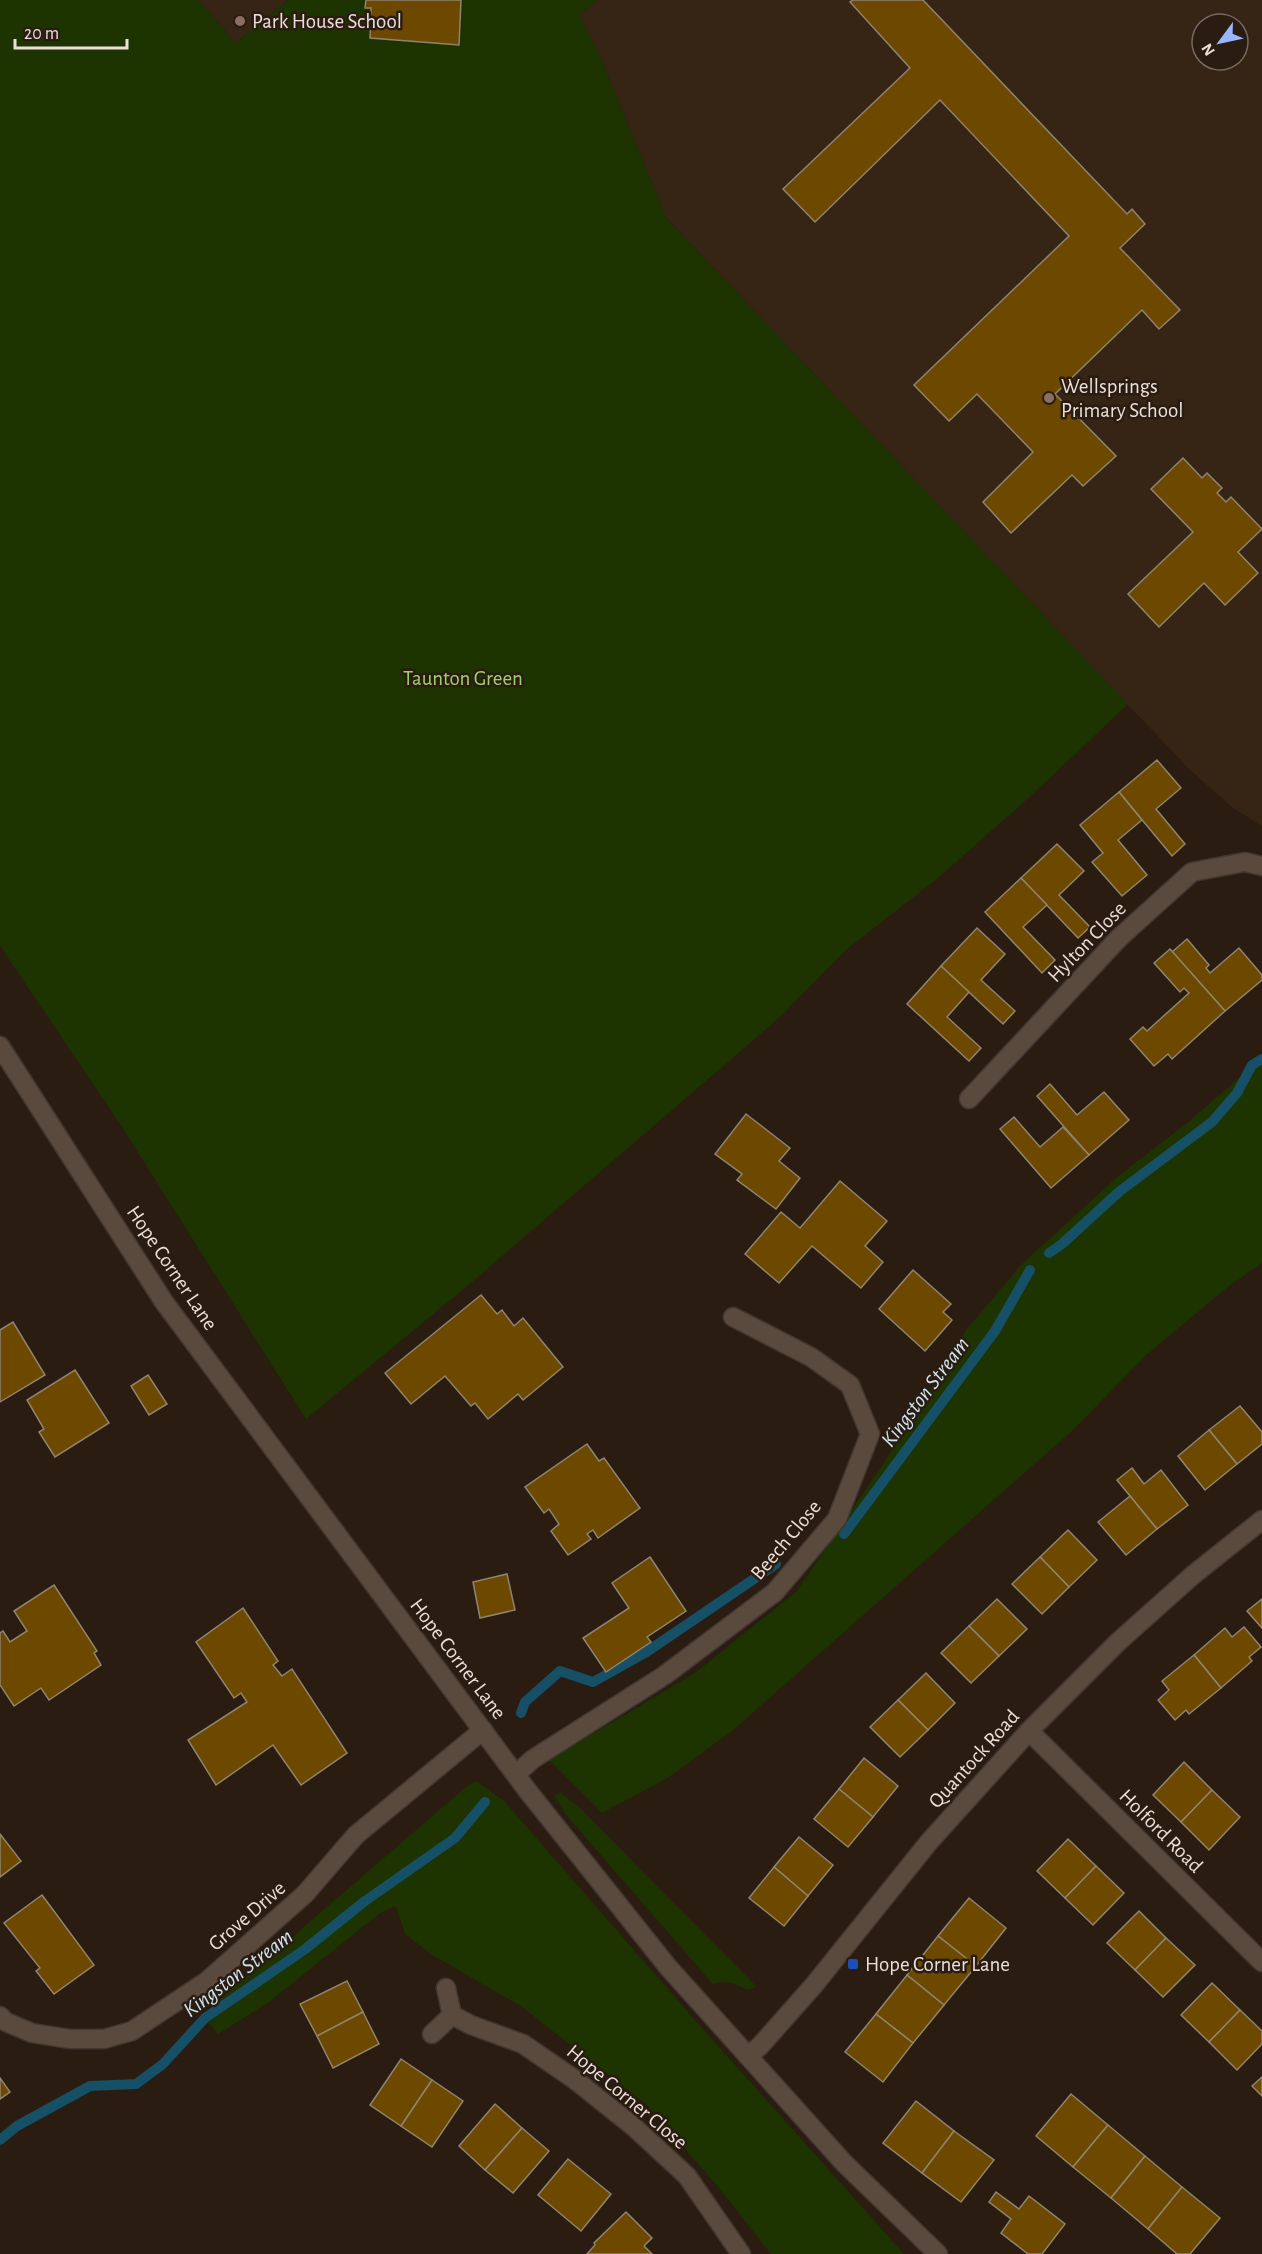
<svg xmlns="http://www.w3.org/2000/svg" width="1262" height="2254" font-family="'Alegreya Sans',sans-serif">
<rect width="100%" height="100%" fill="#2a1c11"/>
<!-- built -->
<g fill="#362414" fill-rule="evenodd">
<polygon points="198,0 288,0 236,43"/>
<path d="M597,0h665v826l-29,-18 -43,-38 -524,-552 -64,-157 -23,-46zM1202,24h36v36h-36z"/>
</g>
<!-- green -->
<g fill="#1d3400">
<polygon points="0,0 198,0 236,43 288,0 597,0 579,15 602,61 666,218 1128,704 1034,793 938,878 847,949 779,1018 472,1282 306,1419 122,1127 0,946"/>
<polygon points="1262,1058 1262,1263 1229,1286 1145,1356 1074,1429 732,1731 669,1777 602,1813 549,1760 695,1673 797,1591 889,1455 966,1330 1022,1264 1116,1178 1187,1123"/>
<polygon points="476,1781 504,1801 687,2011 904,2254 771,2254 719,2188 646,2104 522,2007 431,1954 405,1934 396,1906 380,1913 269,2002 218,2034 202,2015 466,1787"/>
<path d="M561,1793l20,16 176,178 -10,3c-12,-7 -20,-10 -34,-6l-146,-168 -13,-21z"/>
</g>
<g fill="none" stroke-linecap="round" stroke-linejoin="round">
<!-- stream -->
<g stroke="#155066" stroke-width="10">
<polyline points="1049,1253 1062,1244 1120,1191 1212,1122 1237,1093 1252,1065 1262,1059"/>
<polyline points="844,1534 995,1331 1030,1270"/>
<polyline points="521,1713 525,1702 560,1671 593,1682 645,1653 776,1564"/>
<polyline points="0,2140 17,2126 90,2086 136,2084 163,2064 205,2018 304,1950 365,1901 455,1838 485,1802"/>
</g>
</g>
<!-- building -->
<g fill="#6d4900" stroke="#8f8371" stroke-width="1.5">
<polygon points="366,0 461,0 459,45 370,38 371,8 365,8"/>
<polygon points="853,0 923,0 1127,214 1132,209 1145,224 1120,248 1180,310 1159,329 1142,310 1055,394 1116,456 1083,486 1072,475 1011,533 983,502 1033,452 977,394 949,421 914,385 1069,236 940,100 815,222 783,189 910,68 850,2"/>
<polygon points="1183,458 1202,478 1207,473 1222,488 1217,493 1226,502 1231,497 1262,529 1238,552 1258,573 1225,605 1204,583 1159,627 1128,594 1193,532 1151,489"/>
<polygon points="1157,760 1181,788 1156,809 1185,844 1172,856 1119,792"/>
<polygon points="1119,792 1142,820 1118,840 1147,875 1122,896 1092,862 1103,853 1080,825"/>
<polygon points="1057,844 1084,871 1059,895 1090,927 1078,938 1021,878"/>
<polygon points="1021,878 1047,905 1023,927 1055,960 1042,973 985,912"/>
<polygon points="977,928 1005,954 981,980 1015,1011 1003,1024 941,966"/>
<polygon points="1187,939 1209,965 1206,968 1210,973 1239,948 1262,975 1262,980 1225,1011 1172,952"/>
<polygon points="1170,949 1225,1011 1172,1059 1168,1054 1154,1066 1130,1039 1143,1027 1147,1031 1189,993 1184,988 1180,992 1154,963"/>
<polygon points="941,966 969,992 947,1017 981,1048 969,1061 907,1004"/>
<polygon points="1050,1084 1077,1115 1104,1092 1129,1120 1089,1155 1037,1096"/>
<polygon points="746,1114 790,1148 779,1161 800,1178 776,1209 737,1180 742,1174 715,1154"/>
<polygon points="1014,1117 1040,1147 1063,1127 1089,1155 1051,1188 1000,1129"/>
<polygon points="840,1181 887,1221 865,1246 883,1262 861,1288 812,1246 779,1283 745,1254 781,1212 800,1228"/>
<polygon points="913,1270 951,1304 943,1312 952,1320 925,1351 879,1309"/>
<polygon points="481,1295 497,1314 502,1310 514,1326 523,1318 563,1367 523,1400 518,1394 488,1419 475,1403 471,1406 445,1376 411,1404 385,1373"/>
<polygon points="13,1322 45,1375 0,1402 0,1330"/>
<polygon points="75,1370 109,1423 55,1457 39,1432 44,1429 27,1400"/>
<polygon points="148,1375 167,1404 149,1415 131,1386"/>
<polygon points="1240,1406 1262,1432 1262,1444 1237,1464 1209,1430"/>
<polygon points="1209,1430 1237,1464 1205,1490 1178,1456"/>
<polygon points="587,1444 599,1461 604,1458 640,1508 598,1538 593,1530 587,1534 591,1539 568,1555 551,1531 559,1524 549,1509 544,1513 525,1487"/>
<polygon points="1132,1468 1144,1484 1161,1470 1188,1505 1157,1529 1117,1480"/>
<polygon points="1130,1496 1157,1529 1126,1555 1098,1522"/>
<polygon points="1068,1530 1097,1560 1069,1587 1040,1557"/>
<polygon points="650,1557 686,1611 647,1637 651,1642 606,1672 583,1638 629,1608 612,1583"/>
<polygon points="1040,1557 1069,1587 1042,1614 1012,1584"/>
<polygon points="507,1574 515,1610 480,1618 473,1582"/>
<polygon points="54,1585 97,1651 94,1653 101,1665 49,1700 41,1688 14,1706 0,1685 0,1633 3,1631 10,1642 27,1631 14,1611"/>
<polygon points="997,1599 1027,1629 999,1656 969,1626"/>
<polygon points="1262,1599 1262,1628 1247,1611"/>
<polygon points="243,1608 278,1661 273,1665 282,1676 292,1669 347,1753 301,1785 273,1745 216,1785 188,1740 247,1702 241,1693 234,1698 196,1642"/>
<polygon points="969,1626 999,1656 971,1683 941,1653"/>
<polygon points="1244,1627 1261,1647 1249,1657 1252,1661 1221,1688 1194,1655 1225,1628 1232,1637"/>
<polygon points="1194,1655 1221,1688 1189,1714 1186,1710 1175,1720 1158,1700 1169,1690 1162,1681"/>
<polygon points="926,1673 955,1703 928,1730 898,1700"/>
<polygon points="898,1700 928,1730 900,1757 870,1727"/>
<polygon points="864,1758 898,1786 873,1817 839,1789"/>
<polygon points="1184,1762 1212,1790 1181,1822 1153,1795"/>
<polygon points="839,1789 873,1817 848,1847 814,1819"/>
<polygon points="1212,1790 1240,1817 1209,1850 1181,1822"/>
<polygon points="0,1834 21,1861 0,1877"/>
<polygon points="799,1837 833,1865 808,1896 774,1867"/>
<polygon points="1068,1839 1096,1866 1065,1898 1037,1871"/>
<polygon points="1096,1866 1124,1893 1093,1925 1065,1898"/>
<polygon points="774,1867 808,1896 784,1926 749,1898"/>
<polygon points="42,1895 94,1965 54,1994 36,1971 40,1968 4,1923"/>
<polygon points="969,1898 1006,1928 976,1966 938,1936"/>
<polygon points="1139,1911 1166,1938 1135,1970 1107,1943"/>
<polygon points="938,1936 976,1966 944,2005 907,1975"/>
<polygon points="1166,1938 1195,1965 1163,1997 1135,1970"/>
<polygon points="907,1975 944,2005 913,2043 876,2014"/>
<polygon points="347,1981 363,2012 317,2036 300,2004"/>
<polygon points="1212,1983 1240,2010 1209,2042 1181,2015"/>
<polygon points="1240,2010 1262,2031 1262,2044 1237,2070 1209,2042"/>
<polygon points="363,2012 379,2044 333,2068 317,2036"/>
<polygon points="876,2014 913,2043 883,2082 845,2052"/>
<polygon points="401,2059 432,2080 401,2126 370,2105"/>
<polygon points="1262,2077 1262,2096 1252,2086"/>
<polygon points="0,2078 10,2092 0,2099"/>
<polygon points="432,2080 463,2101 432,2147 401,2126"/>
<polygon points="1071,2094 1108,2125 1073,2167 1036,2136"/>
<polygon points="916,2101 954,2131 922,2173 883,2143"/>
<polygon points="495,2104 522,2128 485,2170 459,2146"/>
<polygon points="1108,2125 1145,2156 1111,2198 1073,2167"/>
<polygon points="522,2128 549,2151 513,2193 485,2170"/>
<polygon points="954,2131 994,2160 961,2202 922,2173"/>
<polygon points="1145,2156 1182,2187 1148,2229 1111,2198"/>
<polygon points="568,2159 611,2194 581,2231 538,2195"/>
<polygon points="1182,2187 1220,2218 1190,2254 1177,2254 1148,2229"/>
<polygon points="996,2192 1019,2209 1029,2196 1065,2224 1042,2254 1028,2254 1001,2233 1011,2219 989,2202"/>
<polygon points="626,2212 652,2238 644,2246 652,2254 587,2254 595,2245 594,2243"/>
</g>
<g fill="none" stroke-linecap="round" stroke-linejoin="round">
<defs>
<g id="street">
<polyline points="0,1046 164,1302 527,1790 668,1967 844,2163 938,2254"/>
<polyline points="969,1099 1119,938 1192,872 1245,862 1262,866"/>
<polyline points="1029,1731 1262,1962"/>
<polyline points="516,1774 533,1759 665,1675 775,1592 837,1519 870,1434 850,1385 811,1357 733,1317"/>
<polyline points="446,1988 452,2015 471,2025 523,2044 574,2079 634,2127 687,2176 741,2254"/>
<polyline points="0,2016 6,2022 32,2033 70,2039 104,2039 132,2031 207,1981 305,1894 356,1835 483,1730"/>
<polyline points="432,2034 452,2015"/>
<polyline points="748,2056 760,2046 814,1985 929,1842 1029,1731 1118,1642 1193,1575 1262,1520"/>
</g>
</defs>
<!-- street casing -->
<use href="#street" stroke="#423631" stroke-width="21"/>
<!-- street -->
<use href="#street" stroke="#5a4a3e" stroke-width="18"/>
</g>
<!-- markers -->
<g fill="#8d6e63" stroke="#2a1c11" stroke-width="2">
<circle cx="240" cy="21" r="6"/>
<circle cx="1049" cy="398" r="6"/>
</g>
<rect fill="#1a4fb4" stroke="#2a1c11" stroke-width="2" x="847" y="1958" width="12" height="12" rx="3"/>
<g text-anchor="middle" dominant-baseline="central" stroke-width="5" stroke-linejoin="round" paint-order="stroke">
<!-- poi labels -->
<g font-size="21" fill="#eae0d9" stroke="#2a1c11" text-anchor="start">
<text x="252" y="21">Park House School</text>
<text x="1061" y="386">Wellsprings<tspan x="1061" dy="24">Primary School</tspan></text>
<text x="865" y="1964">Hope Corner Lane</text>
</g>
<!-- park labels -->
<g font-size="21" fill="#9cd26b" stroke="#2a1c11">
<text x="463" y="678">Taunton Green</text>
</g>
<!-- street labels -->
<g font-size="21" fill="#eae0d9" stroke="#2a1c11">
<text transform="translate(1087 942) rotate(-46)">Hylton Close</text>
<text transform="translate(172 1268) rotate(56)">Hope Corner Lane</text>
<text transform="translate(786 1540) rotate(-50)">Beech Close</text>
<text transform="translate(458 1659) rotate(53)">Hope Corner Lane</text>
<text transform="translate(974 1759) rotate(-48)">Quantock Road</text>
<text transform="translate(1161 1831) rotate(45)">Holford Road</text>
<text transform="translate(247 1916) rotate(-41)">Grove Drive</text>
<text transform="translate(627 2097) rotate(40)">Hope Corner Close</text>
</g>
<!-- water labels -->
<g font-size="22" font-style="italic" fill="#cfe6f1" stroke="#2a1c11">
<text transform="translate(925 1392) rotate(-53)">Kingston Stream</text>
<text transform="translate(238 1973) rotate(-37)">Kingston Stream</text>
</g>
</g>
<!-- north arrow -->
<g transform="translate(1220 42) rotate(237)"><circle r="28" fill="#2a1c11" stroke="#776a61" stroke-width="1.5"/>
<path d="M0-4.5L10 22L0 15L-10 22Z" fill="#97b6fd"/>
<text y="-9" font-size="16" font-weight="bold" text-anchor="middle" fill="#eae0d9">N</text>
</g>
<!-- scale -->
<path d="M15 39v9h112v-9" fill="none" stroke="#eae0d9" stroke-width="3"/>
<text x="24" y="39" font-size="18" fill="#eae0d9" stroke="#2a1c11" stroke-width="4.5" paint-order="stroke">20 m</text>
</svg>
